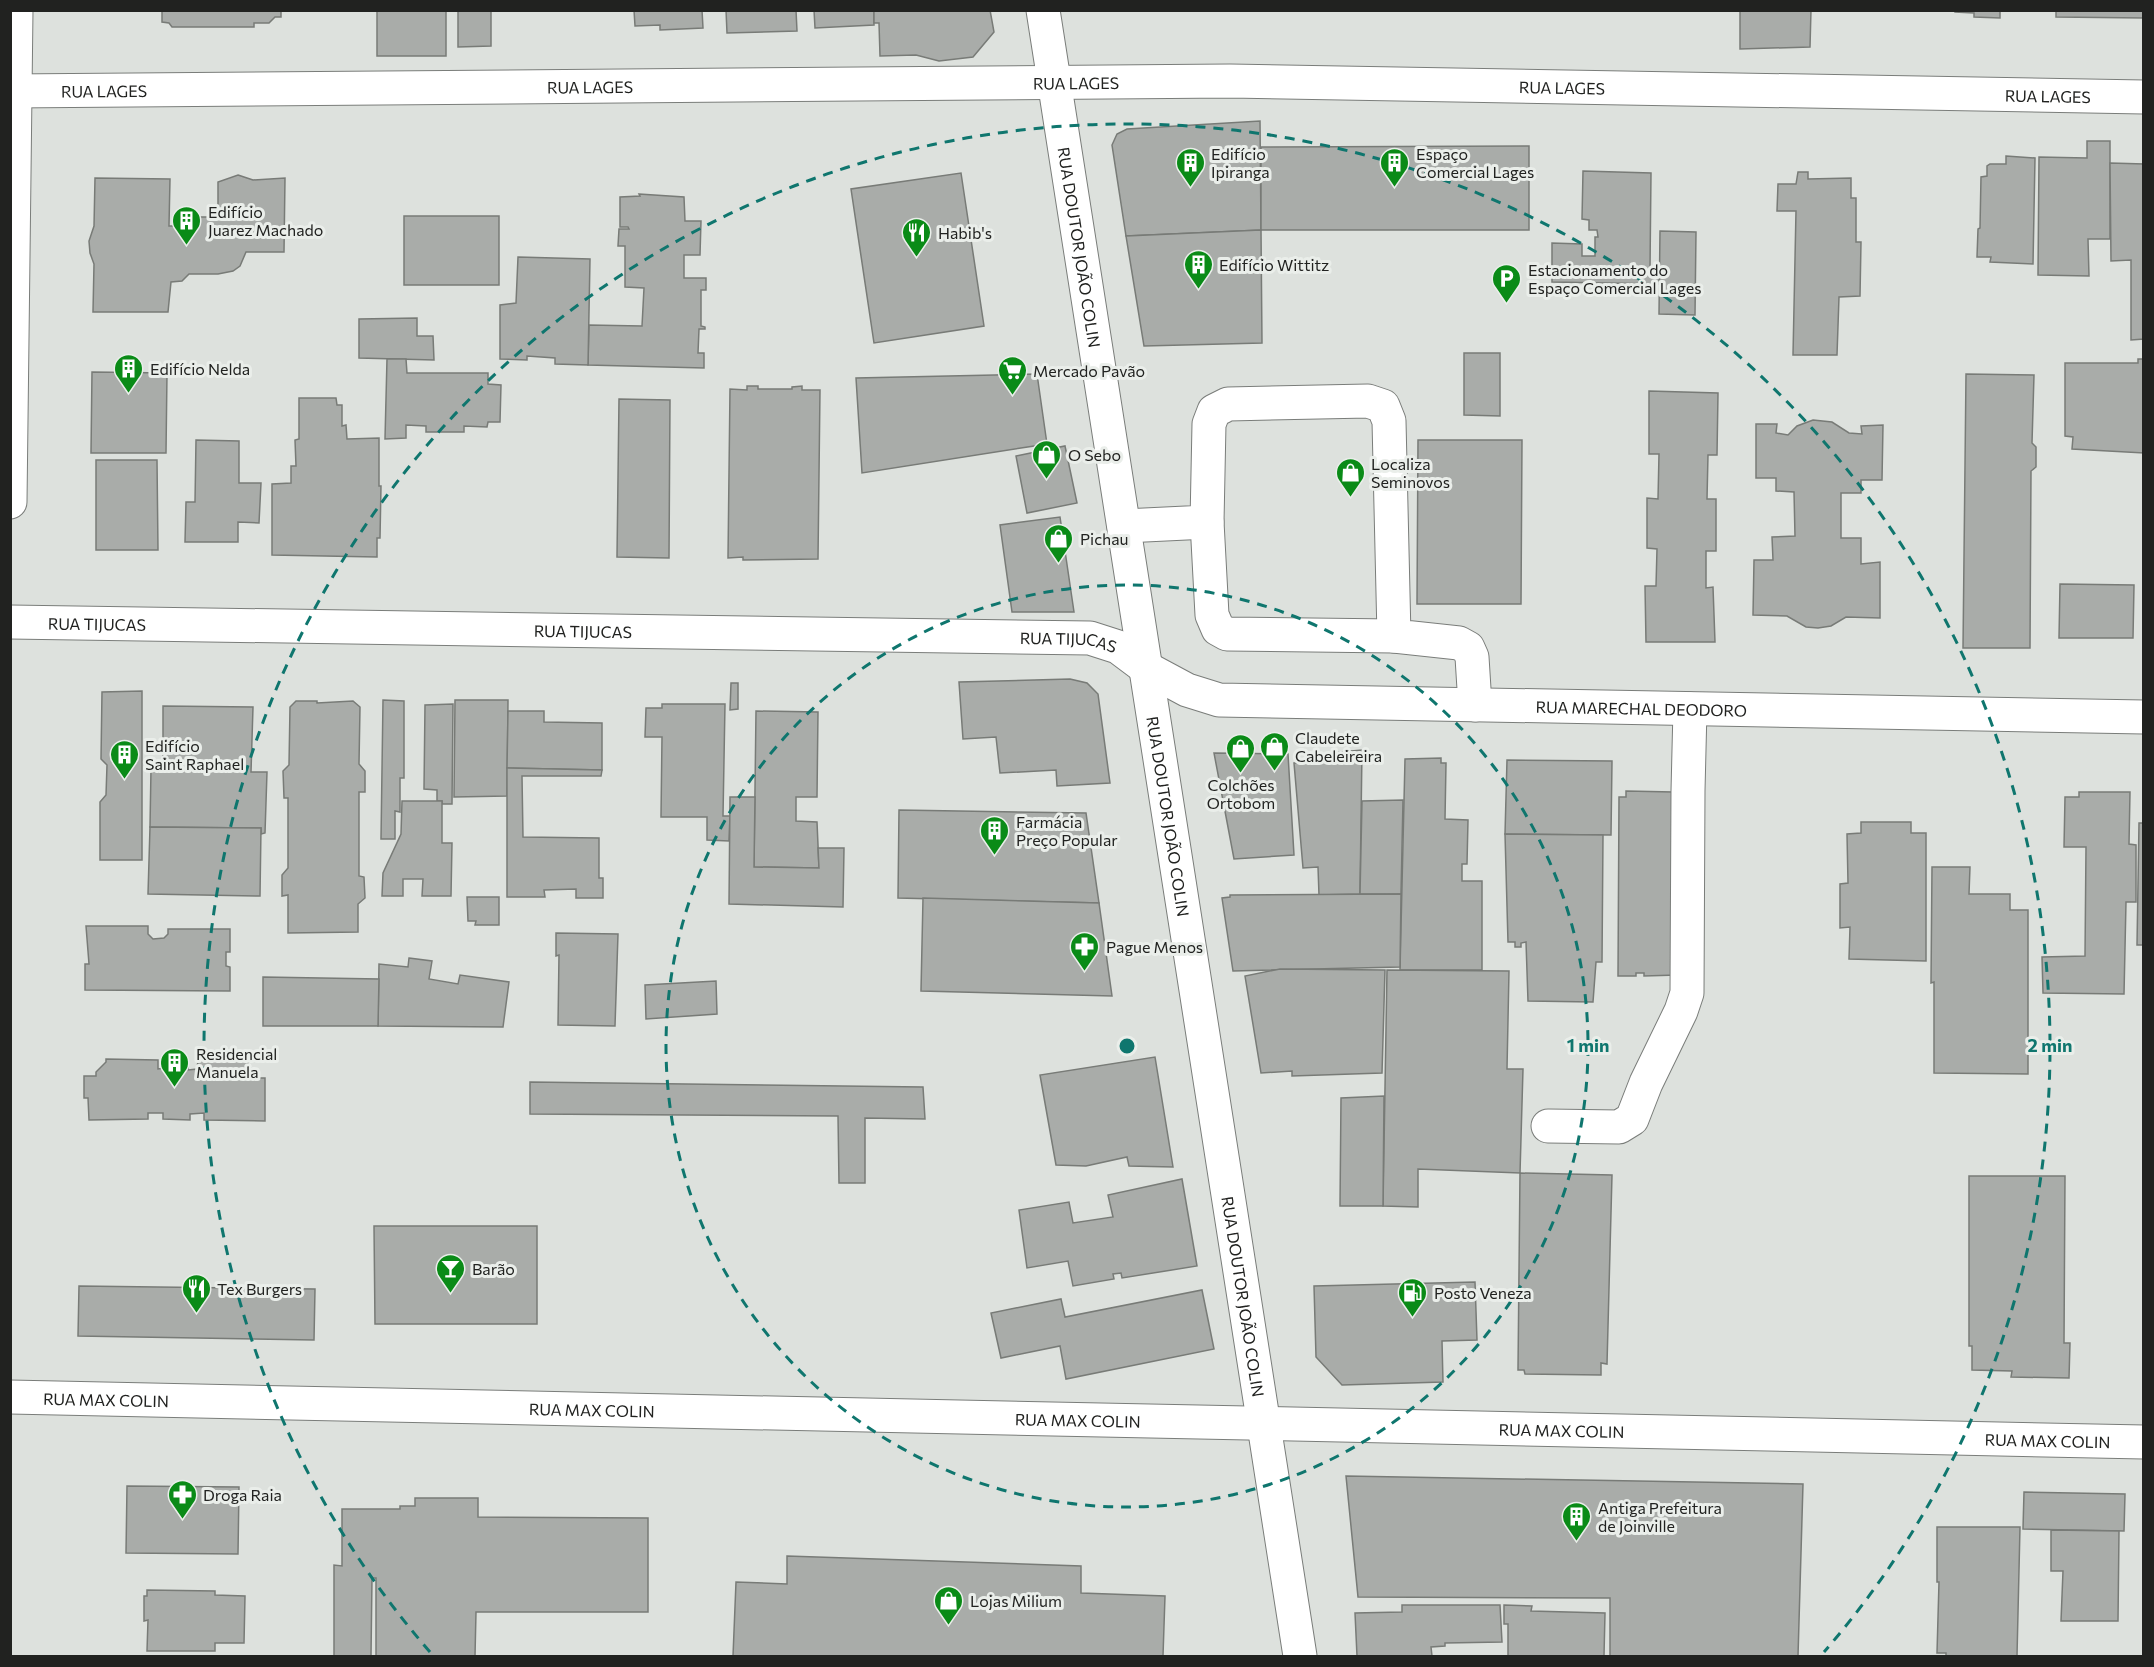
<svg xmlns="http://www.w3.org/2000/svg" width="2154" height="1667" font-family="Commissioner,sans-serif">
<rect width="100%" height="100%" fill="#dde1dd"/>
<!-- building -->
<g fill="#a9aca9" stroke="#787b77" stroke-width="1.5">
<polygon points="162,10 281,10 281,17 275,17 269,23 254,23 254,27 172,27 169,23 162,22"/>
<rect x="377" y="10" width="69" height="46"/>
<polygon points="458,10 491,10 491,46 458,47"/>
<polygon points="634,10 702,10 703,28 660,30 660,25 635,26"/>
<polygon points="726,10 796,10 797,31 727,33"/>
<polygon points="814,10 874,10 874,25 815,28"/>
<polygon points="874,10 990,10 994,32 973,57 939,61 916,55 880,56 879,23 874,23"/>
<polygon points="1740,10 1811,10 1810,47 1740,49"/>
<polygon points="1955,10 2000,10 2000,18 1974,17 1974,13 1955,12"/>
<polygon points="2056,10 2144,10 2144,18 2056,17"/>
<polygon points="1260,121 1261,230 1126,236 1112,145 1117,134 1127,129"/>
<polygon points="2087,141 2110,141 2110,239 2088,239 2089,276 2038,275 2039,157 2087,158"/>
<polygon points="1529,146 1529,230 1261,230 1261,147"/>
<polygon points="2006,156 2035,158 2033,264 1990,262 1991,257 1977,257 1978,229 1980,228 1981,177 1987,176 1987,166 1990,164 2006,164"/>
<polygon points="2110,163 2144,164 2144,339 2131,340 2131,260 2111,261"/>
<polygon points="1583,171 1651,173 1650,269 1660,270 1659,284 1552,282 1552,243 1582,244 1582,256 1595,256 1595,237 1598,237 1597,230 1589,230 1589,220 1582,219"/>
<polygon points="1798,172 1808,172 1808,179 1851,178 1851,198 1856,198 1856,242 1861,242 1860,296 1839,297 1837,355 1793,355 1796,211 1777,211 1778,184 1796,184"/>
<polygon points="961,173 984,326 874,343 851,189"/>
<polygon points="238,175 253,180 285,178 284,252 246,252 240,266 233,271 218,274 189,274 182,281 171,282 168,312 93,312 94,264 90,253 89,241 94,226 95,178 170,179 169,226 189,226 189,217 218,217 218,182"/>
<polygon points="639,194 684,197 685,221 701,221 700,255 684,255 684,278 706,278 706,290 701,290 701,326 705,327 705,329 699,329 698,353 704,353 704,368 588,365 589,325 642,326 644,288 625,287 625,246 618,246 619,229 629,229 628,227 620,227 620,197 640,196"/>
<rect x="404" y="216" width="95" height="69"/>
<polygon points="1261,230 1262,343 1144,346 1126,236"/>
<polygon points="1660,231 1696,232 1695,315 1659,314"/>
<polygon points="518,257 590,259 588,365 555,364 555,358 527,356 527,360 500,359 500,305 516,303"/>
<polygon points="417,318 417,336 433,336 434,360 359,358 359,319"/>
<polygon points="1464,353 1500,353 1500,416 1464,415"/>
<polygon points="387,359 406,359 407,373 488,373 488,384 501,385 500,422 488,422 487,427 464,426 464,432 426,432 426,426 406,425 406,438 385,439"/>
<polygon points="2138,359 2144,359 2144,453 2072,449 2073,437 2065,436 2065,363 2138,363"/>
<polygon points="92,372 167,373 166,453 91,453"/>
<polygon points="1037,374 1047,444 862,473 856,378"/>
<polygon points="1966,374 2034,375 2032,443 2036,447 2036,467 2031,471 2030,648 1963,648"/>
<polygon points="747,386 758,386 758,389 792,389 792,387 802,386 802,390 820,390 818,559 743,560 743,557 728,558 730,389 747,390"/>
<polygon points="1649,391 1718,393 1717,455 1708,455 1707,499 1716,499 1716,551 1706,551 1706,588 1713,587 1715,642 1646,642 1645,586 1656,586 1657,549 1647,548 1647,498 1658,499 1659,454 1649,454"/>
<polygon points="299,398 336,398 337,405 342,405 342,426 346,425 347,439 379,438 379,486 381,486 380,538 377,538 377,557 272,555 272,484 291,483 291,466 296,466 295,440 299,439"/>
<polygon points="619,399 670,400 669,558 617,557"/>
<polygon points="1813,420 1832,422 1849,433 1862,434 1861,426 1883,425 1882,480 1861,480 1861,493 1841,493 1841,538 1861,538 1861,564 1880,562 1880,618 1846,617 1831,626 1818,628 1806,627 1787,616 1753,615 1754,560 1773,560 1772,537 1795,536 1794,492 1776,491 1776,478 1756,478 1756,424 1777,424 1776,433 1788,435 1797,426"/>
<polygon points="196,440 239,441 239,483 261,483 259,523 238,522 238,542 185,542 186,502 195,502"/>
<polygon points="1418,440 1522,440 1521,604 1417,604"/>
<polygon points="1065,446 1077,503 1027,513 1016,456"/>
<polygon points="96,460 157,460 158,550 96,550"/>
<polygon points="1060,517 1074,612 1012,612 1000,525"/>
<polygon points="2060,584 2134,585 2133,638 2059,638"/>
<polygon points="1070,679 1087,683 1098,694 1110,783 1057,786 1056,770 1000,773 996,737 963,739 959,682"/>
<polygon points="731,683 738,683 738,709 730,710"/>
<polygon points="142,691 142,860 100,860 100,802 106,795 107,765 101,759 102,692"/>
<polygon points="383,700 404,701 404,778 400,778 400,812 395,811 395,839 381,839"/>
<polygon points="455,700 508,700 507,796 454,797"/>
<polygon points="296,701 317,701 317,703 353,701 360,707 359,764 365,771 365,792 359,792 359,876 364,877 365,898 358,904 358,932 288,933 288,895 282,896 282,875 288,868 288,798 284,798 283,771 289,765 290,707"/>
<polygon points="453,704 452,804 442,804 442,801 437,801 437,790 424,789 425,705"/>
<polygon points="662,704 725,704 723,816 730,816 729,841 707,840 707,817 661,817 662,737 645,737 646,708 662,708"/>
<polygon points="163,706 253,707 251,772 267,772 265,833 261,834 261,828 150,827 151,769 163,768"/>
<polygon points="508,711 544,711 544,722 602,723 602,770 507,768"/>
<polygon points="756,711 818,712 817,797 796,797 796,821 817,822 819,868 754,867"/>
<polygon points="1362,750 1360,894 1319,895 1318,867 1303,868 1294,763 1328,762 1328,753"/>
<polygon points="1214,753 1288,754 1294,855 1234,859"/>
<polygon points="1441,758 1441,763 1446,763 1445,819 1468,820 1467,864 1462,864 1462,881 1482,881 1482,970 1400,970 1405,759"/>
<polygon points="1507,760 1612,761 1611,835 1505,834"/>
<polygon points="507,768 602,770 601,776 522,776 523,837 599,838 599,878 603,878 603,898 576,898 576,889 544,890 545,897 507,897"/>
<polygon points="1626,791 1673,792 1677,975 1644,976 1644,973 1636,973 1636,976 1618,976 1619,797 1626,797"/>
<polygon points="2079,792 2130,792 2129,844 2136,845 2136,902 2126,902 2124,994 2043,993 2042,957 2085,956 2086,847 2064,847 2065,797 2079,797"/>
<polygon points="730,797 755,797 754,867 819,868 818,848 844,848 843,907 729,904"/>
<polygon points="1403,800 1401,894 1360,894 1362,801"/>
<polygon points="402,801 442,801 442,843 452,843 451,896 422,896 423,879 403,879 403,896 382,896 383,873 401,834"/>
<polygon points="899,810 1086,813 1099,903 898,898"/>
<polygon points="1861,822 1911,822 1911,833 1926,833 1926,961 1849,959 1850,927 1840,928 1840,884 1848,883 1847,834 1861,833"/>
<polygon points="2139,823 2144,823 2144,945 2137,945"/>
<polygon points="150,827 261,828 260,896 148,894"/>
<polygon points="1505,834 1603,835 1602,962 1596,962 1593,1002 1528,1001 1526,942 1521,943 1521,947 1515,947 1515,942 1508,942"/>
<polygon points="1932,867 1970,867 1969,894 2010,894 2010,910 2028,910 2028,1074 1934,1073 1934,982 1931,983"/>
<polygon points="1401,894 1400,967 1233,971 1222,898 1230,897 1230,895"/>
<polygon points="467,897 499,897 499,925 475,925 476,921 468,921"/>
<polygon points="923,898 1099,903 1112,996 921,991"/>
<polygon points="86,926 148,926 148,934 153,939 164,938 168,934 168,929 230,929 230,952 226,952 226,966 230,967 230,991 85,990 85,964 89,964"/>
<polygon points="556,933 618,934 615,1026 558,1025 559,955 556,956"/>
<polygon points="409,958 432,961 429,979 458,984 460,975 509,982 503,1027 378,1026 379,964 408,967"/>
<polygon points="1280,969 1385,970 1382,1073 1292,1076 1292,1071 1261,1073 1245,976"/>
<polygon points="1387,970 1509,971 1507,1069 1523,1069 1520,1173 1418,1169 1418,1207 1383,1206"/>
<polygon points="263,977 379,979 378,1026 263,1026"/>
<polygon points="716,981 717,1014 646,1019 645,985"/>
<polygon points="1155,1057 1173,1167 1129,1166 1127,1157 1086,1166 1056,1165 1040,1075"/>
<polygon points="106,1059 158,1060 158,1069 165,1068 165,1060 188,1060 188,1070 197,1069 198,1060 249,1061 248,1064 258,1078 265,1078 265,1121 204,1120 204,1113 190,1114 190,1120 163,1119 163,1113 148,1113 148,1119 89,1120 88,1098 84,1098 84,1076 96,1076 96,1072 106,1062"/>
<polygon points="530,1082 923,1087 925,1119 865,1118 865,1183 839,1183 838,1116 530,1114"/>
<polygon points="1384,1096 1383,1206 1340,1206 1341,1098"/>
<polygon points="1520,1173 1612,1175 1607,1364 1601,1363 1601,1375 1525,1374 1524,1370 1518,1370"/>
<polygon points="1969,1176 2065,1176 2064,1343 2070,1343 2069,1378 2011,1377 2012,1371 1972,1370 1972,1346 1969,1346"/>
<polygon points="1182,1179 1197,1266 1122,1278 1121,1273 1113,1274 1114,1279 1073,1286 1068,1261 1027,1268 1019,1210 1069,1202 1073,1223 1113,1217 1108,1195"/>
<polygon points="374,1226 537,1226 537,1324 375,1324"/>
<polygon points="1475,1282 1477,1340 1442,1341 1443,1382 1342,1385 1316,1357 1314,1286"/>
<polygon points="79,1286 315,1289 314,1340 78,1336"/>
<polygon points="1202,1290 1214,1349 1066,1379 1060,1346 1001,1358 991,1313 1061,1299 1065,1317"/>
<polygon points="1346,1476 1803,1484 1798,1656 1610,1656 1610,1598 1358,1597"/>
<polygon points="127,1486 239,1487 238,1554 126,1553"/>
<polygon points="2024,1492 2125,1494 2124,1531 2023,1529"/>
<polygon points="415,1498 478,1498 478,1517 648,1518 648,1612 476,1612 475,1656 376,1656 376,1578 372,1578 371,1656 334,1656 334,1565 342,1566 342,1509 400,1509 400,1506 415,1506"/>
<polygon points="1937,1527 2020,1527 2017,1656 1946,1656 1946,1653 1937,1653 1939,1582 1937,1582"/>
<polygon points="2051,1530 2119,1531 2118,1621 2061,1621 2063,1571 2051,1571"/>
<polygon points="787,1556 1081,1566 1081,1593 1165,1596 1163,1656 733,1656 736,1582 787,1584"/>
<polygon points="147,1590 215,1591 215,1595 245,1596 244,1643 215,1643 215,1651 147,1651 148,1620 144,1621 144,1596 147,1596"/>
<polygon points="1402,1605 1500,1605 1502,1642 1445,1643 1445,1646 1431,1647 1432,1656 1357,1656 1355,1613 1402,1612"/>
<polygon points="1504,1605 1532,1606 1531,1611 1605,1613 1604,1656 1508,1656 1508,1624 1504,1624"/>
</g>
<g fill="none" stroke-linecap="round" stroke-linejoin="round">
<defs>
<g id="minor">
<polyline points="10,502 16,10"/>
<polyline points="1207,522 1212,615 1218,629 1227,634 1394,636"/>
<polyline points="1124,526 1207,522 1209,424 1214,411 1228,404 1368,401 1383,406 1389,421 1394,636 1459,643 1468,648 1472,657 1475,705"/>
<polyline points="1548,1126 1619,1127 1632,1119 1646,1083 1681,1011 1687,993 1688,791 1690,709"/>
</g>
<g id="major">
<path id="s1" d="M1043,10l257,1646"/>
<path id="s2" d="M10,91l1220,-10 914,16"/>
<path id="s3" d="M10,622l1080,16 28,9 28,21 41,22 32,10 925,17"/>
<path id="s4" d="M10,1397l2134,45"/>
</g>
</defs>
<!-- minor casing -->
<use href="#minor" stroke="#7a7d7a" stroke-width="35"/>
<!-- major casing -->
<use href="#major" stroke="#7a7d7a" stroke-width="35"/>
<!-- minor -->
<use href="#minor" stroke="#fff" stroke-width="33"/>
<!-- major -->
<use href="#major" stroke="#fff" stroke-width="33"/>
</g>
<!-- distance rings -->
<g fill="none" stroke="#0f766e" stroke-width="3" stroke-dasharray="10 8">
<circle cx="1127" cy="1046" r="461"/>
<path d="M430 1652A923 923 0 1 1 1824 1652"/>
</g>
<!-- icons -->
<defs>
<symbol id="building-pin" viewBox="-11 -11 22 30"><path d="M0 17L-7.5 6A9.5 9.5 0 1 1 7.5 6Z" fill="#0a8b17" stroke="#eaeeea"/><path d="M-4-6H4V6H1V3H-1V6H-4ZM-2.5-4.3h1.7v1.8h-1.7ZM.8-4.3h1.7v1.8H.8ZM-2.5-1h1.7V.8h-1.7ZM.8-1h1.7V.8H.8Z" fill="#fff"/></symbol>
<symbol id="restaurant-pin" viewBox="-11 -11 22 30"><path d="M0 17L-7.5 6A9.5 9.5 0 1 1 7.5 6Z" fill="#0a8b17" stroke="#eaeeea"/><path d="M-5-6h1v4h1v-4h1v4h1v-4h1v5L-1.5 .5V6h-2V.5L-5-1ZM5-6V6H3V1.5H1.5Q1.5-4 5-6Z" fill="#fff"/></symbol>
<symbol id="parking-pin" viewBox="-11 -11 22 30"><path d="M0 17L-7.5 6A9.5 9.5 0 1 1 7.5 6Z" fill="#0a8b17" stroke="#eaeeea"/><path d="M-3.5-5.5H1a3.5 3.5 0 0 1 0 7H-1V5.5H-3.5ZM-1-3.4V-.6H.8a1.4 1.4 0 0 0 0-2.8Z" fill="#fff"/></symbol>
<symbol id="supermarket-pin" viewBox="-11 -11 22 30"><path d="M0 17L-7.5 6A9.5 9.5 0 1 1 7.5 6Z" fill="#0a8b17" stroke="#eaeeea"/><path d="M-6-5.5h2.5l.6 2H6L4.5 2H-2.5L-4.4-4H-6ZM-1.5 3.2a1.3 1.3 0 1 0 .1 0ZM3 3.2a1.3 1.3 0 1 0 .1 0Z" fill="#fff"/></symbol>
<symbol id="shop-pin" viewBox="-11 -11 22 30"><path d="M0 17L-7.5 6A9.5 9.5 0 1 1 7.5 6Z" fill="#0a8b17" stroke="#eaeeea"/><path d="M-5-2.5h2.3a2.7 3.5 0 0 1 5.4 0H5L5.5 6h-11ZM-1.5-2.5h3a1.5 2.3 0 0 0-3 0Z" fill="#fff"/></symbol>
<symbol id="pharmacy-pin" viewBox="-11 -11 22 30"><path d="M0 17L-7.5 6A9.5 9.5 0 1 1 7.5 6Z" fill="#0a8b17" stroke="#eaeeea"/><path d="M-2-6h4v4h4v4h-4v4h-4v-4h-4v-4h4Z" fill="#fff"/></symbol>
<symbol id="bar-pin" viewBox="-11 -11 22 30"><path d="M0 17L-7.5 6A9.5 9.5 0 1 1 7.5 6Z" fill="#0a8b17" stroke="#eaeeea"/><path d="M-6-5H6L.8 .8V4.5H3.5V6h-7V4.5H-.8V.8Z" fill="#fff"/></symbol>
<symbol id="fuel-pin" viewBox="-11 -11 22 30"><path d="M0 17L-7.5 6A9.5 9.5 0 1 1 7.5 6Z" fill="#0a8b17" stroke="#eaeeea"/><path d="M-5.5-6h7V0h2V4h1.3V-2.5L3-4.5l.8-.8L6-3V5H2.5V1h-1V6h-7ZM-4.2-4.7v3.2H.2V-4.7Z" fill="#fff"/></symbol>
</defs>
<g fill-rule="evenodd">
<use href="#building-pin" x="1174" y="146" width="33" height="45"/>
<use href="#building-pin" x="1378" y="146" width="33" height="45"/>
<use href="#building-pin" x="170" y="204" width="33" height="45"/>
<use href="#restaurant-pin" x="900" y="216" width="33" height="45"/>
<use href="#building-pin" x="1182" y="248" width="33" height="45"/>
<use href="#parking-pin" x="1490" y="262" width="33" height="45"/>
<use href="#building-pin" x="112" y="352" width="33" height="45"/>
<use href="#supermarket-pin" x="996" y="354" width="33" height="45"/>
<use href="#shop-pin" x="1030" y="438" width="33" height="45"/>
<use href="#shop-pin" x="1334" y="456" width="33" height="45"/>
<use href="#shop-pin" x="1042" y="522" width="33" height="45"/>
<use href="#shop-pin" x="1258" y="730" width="33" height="45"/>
<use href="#shop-pin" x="1224" y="732" width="33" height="45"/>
<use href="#building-pin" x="108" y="738" width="33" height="45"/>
<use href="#building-pin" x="978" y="814" width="33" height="45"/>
<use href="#pharmacy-pin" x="1068" y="930" width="33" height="45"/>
<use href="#building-pin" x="158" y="1046" width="33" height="45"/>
<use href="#bar-pin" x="434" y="1252" width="33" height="45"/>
<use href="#restaurant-pin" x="180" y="1272" width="33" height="45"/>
<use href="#fuel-pin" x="1396" y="1276" width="33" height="45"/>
<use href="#pharmacy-pin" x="166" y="1478" width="33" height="45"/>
<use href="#building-pin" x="1560" y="1500" width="33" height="45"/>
<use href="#shop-pin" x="932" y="1584" width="33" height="45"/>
</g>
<g text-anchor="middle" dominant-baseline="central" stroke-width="6" stroke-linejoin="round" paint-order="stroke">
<!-- street labels -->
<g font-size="16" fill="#212220" stroke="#eaeeea">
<text stroke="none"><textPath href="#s2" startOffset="1066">RUA LAGES</textPath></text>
<text stroke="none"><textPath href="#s2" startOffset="580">RUA LAGES</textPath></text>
<text stroke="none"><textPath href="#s2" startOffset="1552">RUA LAGES</textPath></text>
<text stroke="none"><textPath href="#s2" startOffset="94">RUA LAGES</textPath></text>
<text stroke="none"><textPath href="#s2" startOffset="2038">RUA LAGES</textPath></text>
<text stroke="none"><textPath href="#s1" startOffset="240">RUA DOUTOR JOÃO COLIN</textPath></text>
<text stroke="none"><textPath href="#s3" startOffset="87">RUA TIJUCAS</textPath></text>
<text stroke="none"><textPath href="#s3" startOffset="573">RUA TIJUCAS</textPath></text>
<text stroke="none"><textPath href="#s3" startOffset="1059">RUA TIJUCAS</textPath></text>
<text stroke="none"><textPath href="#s3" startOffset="1647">RUA MARECHAL DEODORO</textPath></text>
<text stroke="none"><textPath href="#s1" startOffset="816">RUA DOUTOR JOÃO COLIN</textPath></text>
<text stroke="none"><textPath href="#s1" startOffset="1302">RUA DOUTOR JOÃO COLIN</textPath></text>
<text stroke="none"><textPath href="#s4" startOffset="96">RUA MAX COLIN</textPath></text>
<text stroke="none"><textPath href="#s4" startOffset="582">RUA MAX COLIN</textPath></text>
<text stroke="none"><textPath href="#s4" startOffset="1068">RUA MAX COLIN</textPath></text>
<text stroke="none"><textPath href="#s4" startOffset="1552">RUA MAX COLIN</textPath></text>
<text stroke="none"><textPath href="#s4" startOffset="2038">RUA MAX COLIN</textPath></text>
</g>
<!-- poi labels -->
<g font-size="16" fill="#212220" stroke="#eaeeea" text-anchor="start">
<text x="1211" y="153">Edifício<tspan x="1211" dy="18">Ipiranga</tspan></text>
<text x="1416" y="153">Espaço<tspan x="1416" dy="18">Comercial Lages</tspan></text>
<text x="208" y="211">Edifício<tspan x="208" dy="18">Juarez Machado</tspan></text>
<text x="938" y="232">Habib's</text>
<text x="1219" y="264">Edifício Wittitz</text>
<text x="1528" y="269">Estacionamento do<tspan x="1528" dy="18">Espaço Comercial Lages</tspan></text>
<text x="150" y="368">Edifício Nelda</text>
<text x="1033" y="370">Mercado Pavão</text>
<text x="1068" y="454">O Sebo</text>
<text x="1371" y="463">Localiza<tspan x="1371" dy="18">Seminovos</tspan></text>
<text x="1080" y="538">Pichau</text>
<text x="1295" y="737">Claudete<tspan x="1295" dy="18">Cabeleireira</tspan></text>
<text x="145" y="745">Edifício<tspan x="145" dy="18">Saint Raphael</tspan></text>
<text x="1241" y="784" text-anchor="middle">Colchões<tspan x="1241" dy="18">Ortobom</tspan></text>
<text x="1016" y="821">Farmácia<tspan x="1016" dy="18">Preço Popular</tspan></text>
<text x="1106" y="946">Pague Menos</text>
<text x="196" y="1053">Residencial<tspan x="196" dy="18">Manuela</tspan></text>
<text x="472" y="1268">Barão</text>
<text x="217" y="1288">Tex Burgers</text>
<text x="1434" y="1292">Posto Veneza</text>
<text x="203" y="1494">Droga Raia</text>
<text x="1598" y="1507">Antiga Prefeitura<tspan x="1598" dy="18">de Joinville</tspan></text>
<text x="970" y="1600">Lojas Milium</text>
</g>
</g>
<circle cx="1127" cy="1046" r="9" fill="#0f766e" stroke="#eaeeea" stroke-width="3"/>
<g font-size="18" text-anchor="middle" font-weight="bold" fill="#0f766e" stroke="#eaeeea" stroke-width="6" stroke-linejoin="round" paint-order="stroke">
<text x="1588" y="1052">1 min</text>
<text x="2050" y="1052">2 min</text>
</g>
<!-- border -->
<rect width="2154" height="1667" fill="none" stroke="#212220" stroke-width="24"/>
</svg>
